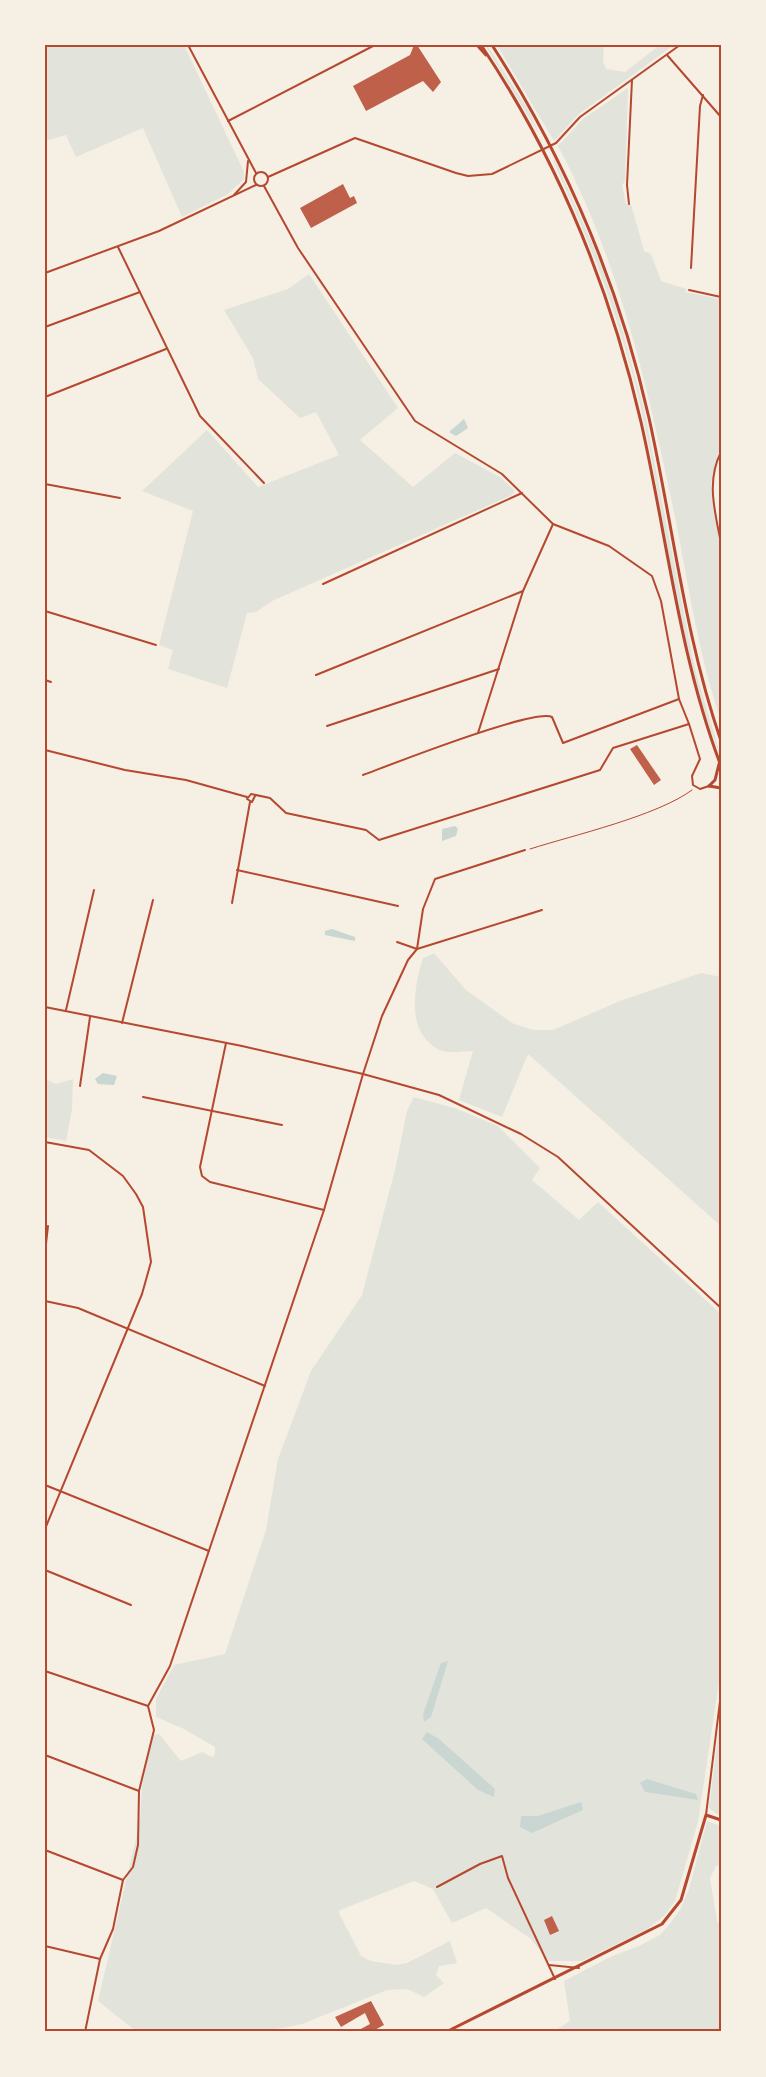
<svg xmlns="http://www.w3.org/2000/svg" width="766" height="2077" font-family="'Zilla Slab',serif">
<rect width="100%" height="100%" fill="#f6efe4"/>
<!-- green -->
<g fill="#e2e4dc">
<polygon points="45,45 184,45 244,172 244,179 228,194 182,217 143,128 76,157 66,135 45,141"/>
<polygon points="485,45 487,45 529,111 539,134"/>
<polygon points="497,45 604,45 603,61 606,69 625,72 660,45 674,45 579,114 554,141"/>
<path d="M628,88l-3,93 -3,4 4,19h5l13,47 7,3 10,27 26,8 -2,3 36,7v149c-20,44 -2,61 0,103 3,56 0,114 0,170 -22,-65 -32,-132 -45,-199 -27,-130 -56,-260 -118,-376l25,-27z"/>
<path d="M555,160l44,99 18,52 27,98 51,260 26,88c-45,-111 -54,-233 -80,-349 -20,-86 -51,-167 -88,-247z"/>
<polygon points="309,274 398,408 360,440 413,487 455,453 500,477 515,491 512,495 272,601 256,612 247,613 227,688 168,669 173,650 159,645 193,511 142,491 207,430 258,487 339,455 316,412 300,418 258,379 253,358 224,310 288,289"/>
<path d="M434,953l32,37 46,33 21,7h20l67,-29 81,-28 20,4v249l-193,-172 -26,63 -43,-17 14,-49c-9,0 -24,3 -33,-1 -35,-16 -26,-63 -17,-92z"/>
<polygon points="45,1079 56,1084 73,1079 72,1109 66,1141 45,1137"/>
<polygon points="414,1097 457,1109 498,1126 540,1168 532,1180 579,1220 598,1202 721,1314 721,1669 698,1822 675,1901 664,1916 646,1930 582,1961 548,1961 531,1939 486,1908 452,1923 433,1889 414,1881 340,1910 339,1913 361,1956 371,1961 397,1965 407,1963 450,1941 457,1963 439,1966 436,1975 444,1983 424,1997 407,1989 387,1990 302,2024 261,2032 137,2032 98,2001 140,1821 142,1786 153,1735 159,1734 181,1761 202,1752 212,1757 215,1754 215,1747 182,1728 156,1717 156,1699 174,1665 225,1654 266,1530 278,1459 311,1371 362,1295 395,1170 407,1111"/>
<polygon points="721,1712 721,1817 709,1808"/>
<polygon points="707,1821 721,1826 721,1864 716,1866 710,1878 717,1921 721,1926 721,2032 553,2032 570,2021 564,1981 610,1957 639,1946 660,1935 669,1925 680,1910 689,1889"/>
</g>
<!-- water -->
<g fill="#c9d6d2">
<polygon points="464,419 468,428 456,436 449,432"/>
<polygon points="455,826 458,829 456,836 442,841 442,829"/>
<polygon points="332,929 355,937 355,941 325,935 325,931"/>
<polygon points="103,1073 117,1076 114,1085 98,1084 95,1079"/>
<polygon points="448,1661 431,1717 424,1722 423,1714 441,1663"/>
<polygon points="427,1732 439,1739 495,1789 494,1797 478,1790 422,1739"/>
<polygon points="647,1779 696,1794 698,1800 645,1792 640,1783"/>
<polygon points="581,1802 583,1810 532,1833 520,1827 521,1816 538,1816"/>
</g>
<!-- building -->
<g fill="#bf614a">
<polygon points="414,45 417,45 441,82 433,92 423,81 366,111 353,86 410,55"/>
<polygon points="343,184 350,198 354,196 357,203 311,228 300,208"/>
<polygon points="637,745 661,780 654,785 630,749"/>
<polygon points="552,1916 559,1931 550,1935 544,1920"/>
<polygon points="371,2001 384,2025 371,2032 360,2032 359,2030 370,2024 365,2013 341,2027 335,2017"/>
</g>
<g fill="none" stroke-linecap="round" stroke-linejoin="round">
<!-- path -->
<path stroke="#b5482f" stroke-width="1" d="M530,849c44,-14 127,-33 162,-59"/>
<!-- minor -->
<g stroke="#b5482f" stroke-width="2">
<polyline points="667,55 721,117"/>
<polyline points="228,121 375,45"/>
<polyline points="268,177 355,138 456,173 468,176 492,174 556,143 580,117 680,45"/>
<polyline points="264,186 298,248 415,421 502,474 553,524 609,546 652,576 661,601 679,699 689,724"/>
<polyline points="629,204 627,185 632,80"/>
<polyline points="118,247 200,416 264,483"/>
<polyline points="691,268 700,106 703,95"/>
<polyline points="689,290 721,297"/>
<polyline points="45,327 140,292"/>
<polyline points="45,397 166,349"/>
<path d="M721,452c-15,29 -6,60 0,91"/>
<polyline points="45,484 120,498"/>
<polyline points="323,584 522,493"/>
<polyline points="45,611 156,645"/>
<polyline points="316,675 523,591"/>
<polyline points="45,680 51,682"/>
<polyline points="327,726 499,669"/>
<polyline points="478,733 523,591 553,524"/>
<polyline points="45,750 125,770 186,780 247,797"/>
<path d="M363,775c27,-10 171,-67 189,-58l11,26 116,-44"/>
<polyline points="255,796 252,802 247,799 251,794 270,798 286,813 366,830 379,840 600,770 613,748 689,724 700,759 692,776 693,785 700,789 709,786"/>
<polyline points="237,870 398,906"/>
<polyline points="232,903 250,802"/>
<polyline points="397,942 417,949 542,910"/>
<polyline points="45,1007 242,1046 363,1074 439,1095 521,1134 558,1157 721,1308"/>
<polyline points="66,1010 94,890"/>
<polyline points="122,1023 153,900"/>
<polyline points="226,1043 200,1167 202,1176 210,1182 324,1210"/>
<polyline points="80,1086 90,1017"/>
<polyline points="143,1097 282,1125"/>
<polyline points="45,1142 89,1150 123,1176 136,1194 143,1207 151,1262 142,1294 45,1529"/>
<polyline points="45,1253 48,1226"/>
<polyline points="45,1301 78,1308 265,1386"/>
<polyline points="45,1485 209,1551"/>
<polyline points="45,1570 131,1605"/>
<polyline points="45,1671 148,1706 154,1730 139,1791 138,1845 133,1867 123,1880 113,1929 100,1959 85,2032"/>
<polyline points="148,1706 170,1666 324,1210 363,1074 382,1016 408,960 417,949 423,909 435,879 525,850"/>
<polyline points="45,1755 139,1791"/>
<polyline points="45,1850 123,1880"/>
<polyline points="437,1887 480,1864 502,1856 508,1878 555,1979"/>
<polyline points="45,1946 100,1959"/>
<polyline points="549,1965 579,1968"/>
</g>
<!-- tertiary -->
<g stroke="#b5482f" stroke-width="2">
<polyline points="188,45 256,173"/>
<circle cx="261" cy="179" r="7"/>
<polyline points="234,195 246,182 248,161"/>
<polyline points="45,273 159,231 256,185"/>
<polyline points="706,1815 721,1693"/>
</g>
<!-- secondary -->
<polyline stroke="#b5482f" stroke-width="3" points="446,2032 662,1924 681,1900 706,1815 721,1820"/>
<!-- trunk -->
<g stroke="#b5482f" stroke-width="3">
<polyline points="477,45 486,55"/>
<path d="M481,45c77,115 129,243 160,377 26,115 38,233 80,344"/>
<path d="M492,45c74,115 127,240 157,373 24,108 36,219 72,323"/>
<polyline points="709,786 715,780 719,764"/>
<polyline points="709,786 721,788"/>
</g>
</g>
<!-- border -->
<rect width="766" height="2077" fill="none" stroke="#f6efe4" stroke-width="93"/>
<rect x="46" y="46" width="674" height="1984" fill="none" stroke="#b5482f" stroke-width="2"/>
</svg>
